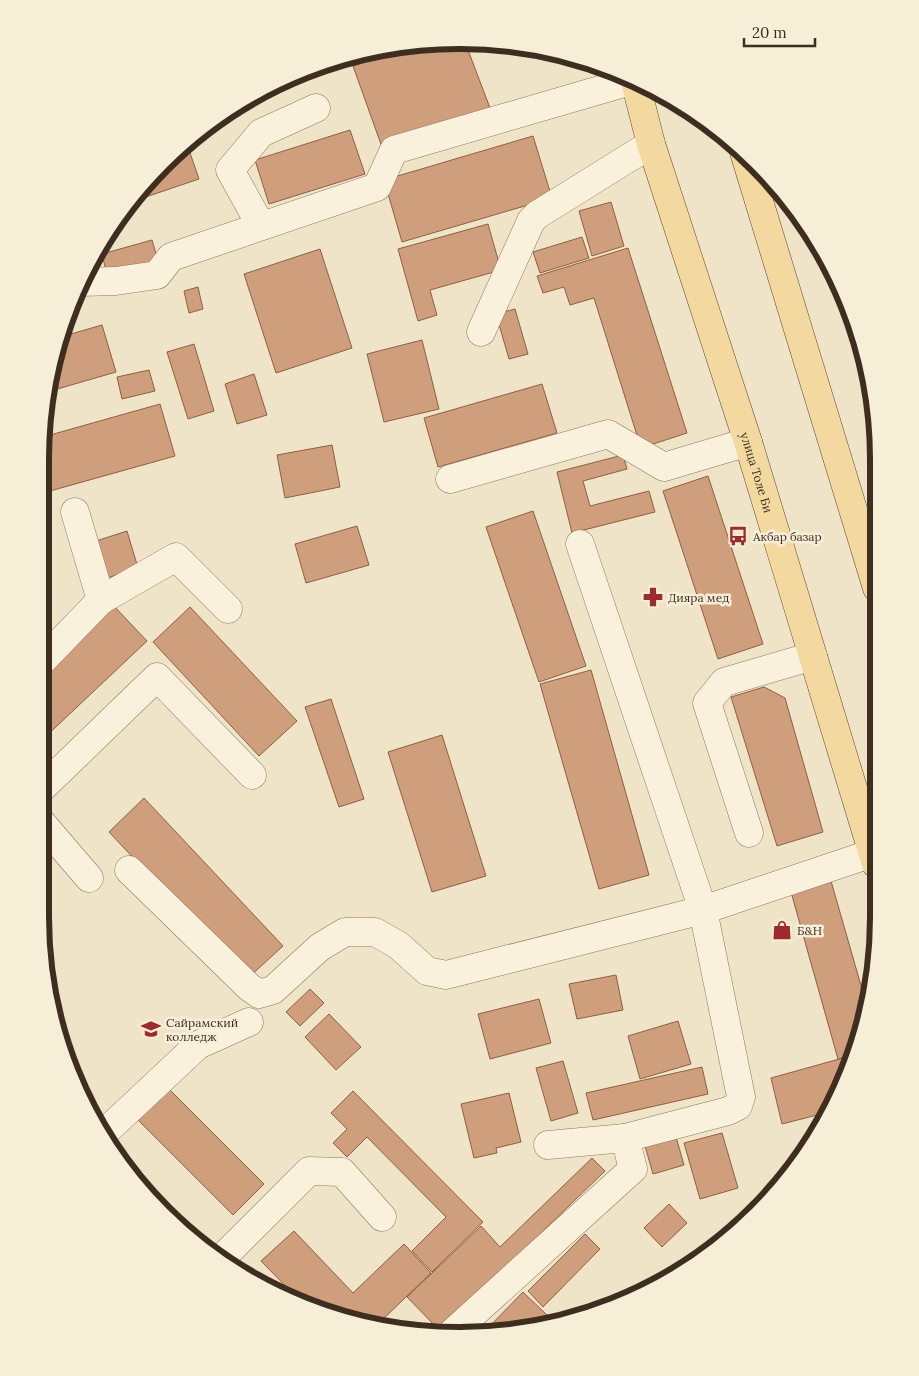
<svg xmlns="http://www.w3.org/2000/svg" width="919" height="1376" font-family="Lora,serif">
<rect width="100%" height="100%" fill="#f0e4c8"/>
<!-- building -->
<g fill="#cf9f7d" stroke="#8d5f41">
<polygon points="432,41 465,42 490,108 382,147 353,66 417,43"/>
<polygon points="350,130 365,174 269,204 255,160"/>
<polygon points="533,136 552,198 402,242 384,180"/>
<polygon points="187,144 199,179 131,202 144,183"/>
<polygon points="611,202 624,246 592,256 579,211"/>
<polygon points="488,224 501,270 430,290 437,315 418,321 398,249"/>
<polygon points="582,237 589,258 540,273 533,252"/>
<polygon points="152,240 158,261 107,275 102,254"/>
<polygon points="628,248 687,433 641,448 594,298 570,305 564,287 543,293 537,276"/>
<polygon points="320,249 352,348 276,373 244,274"/>
<polygon points="198,287 203,309 189,313 184,291"/>
<polygon points="515,309 528,354 509,359 496,314"/>
<polygon points="102,325 116,372 47,392 64,336"/>
<polygon points="422,340 439,409 384,422 367,354"/>
<polygon points="194,344 214,411 188,419 167,352"/>
<polygon points="149,370 155,391 122,399 117,377"/>
<polygon points="254,374 267,415 237,424 225,384"/>
<polygon points="542,384 557,433 438,467 424,418"/>
<polygon points="160,404 175,456 43,493 43,437"/>
<polygon points="332,445 340,487 285,498 277,455"/>
<polygon points="623,455 627,469 583,481 590,506 649,491 655,512 572,533 557,472"/>
<polygon points="708,476 763,644 718,659 663,491"/>
<polygon points="533,511 586,666 539,682 486,527"/>
<polygon points="357,526 369,565 306,583 295,544"/>
<polygon points="127,531 138,568 104,579 93,542"/>
<polygon points="111,603 147,641 41,741 42,669"/>
<polygon points="190,607 297,721 259,756 153,642"/>
<polygon points="591,670 649,875 599,889 540,684"/>
<polygon points="764,687 785,698 823,832 777,846 731,697"/>
<polygon points="331,699 364,799 339,807 305,707"/>
<polygon points="442,735 486,876 432,892 388,752"/>
<polygon points="144,798 283,946 247,979 109,832"/>
<polygon points="831,881 866,1003 850,1056 838,1059 791,892"/>
<polygon points="616,975 623,1010 577,1019 569,984"/>
<polygon points="310,989 324,1003 300,1026 286,1012"/>
<polygon points="539,999 551,1043 490,1059 478,1014"/>
<polygon points="329,1014 361,1047 336,1070 305,1037"/>
<polygon points="678,1021 691,1064 640,1079 628,1036"/>
<polygon points="850,1056 836,1102 829,1112 782,1124 771,1078"/>
<polygon points="563,1061 578,1113 551,1121 536,1068"/>
<polygon points="702,1067 708,1094 593,1120 586,1093"/>
<polygon points="169,1089 264,1184 233,1215 138,1120"/>
<polygon points="353,1091 483,1222 432,1272 412,1251 446,1217 367,1137 347,1157 333,1143 347,1129 331,1113"/>
<polygon points="509,1093 521,1142 496,1148 497,1153 474,1158 461,1104"/>
<polygon points="722,1133 738,1188 700,1199 684,1143"/>
<polygon points="676,1137 684,1165 653,1174 645,1146"/>
<polygon points="592,1158 605,1171 440,1331 407,1297 481,1226 500,1247"/>
<polygon points="669,1204 687,1223 662,1247 644,1228"/>
<polygon points="294,1231 353,1293 404,1244 431,1273 379,1323 304,1305 261,1261"/>
<polygon points="585,1234 600,1249 543,1307 528,1291"/>
<polygon points="523,1292 547,1315 538,1325 486,1330"/>
</g>
<g fill="none" stroke-linecap="round" stroke-linejoin="round">
<defs>
<g id="minor">
<polyline points="261,226 230,170 261,133 316,108"/>
<polyline points="81,282 116,281 157,275 171,257 377,187 394,150 634,80"/>
<polyline points="481,332 531,221 537,215 651,144"/>
<polyline points="450,479 608,434 664,467 748,442"/>
<polyline points="580,544 703,910 873,853"/>
<polyline points="101,600 176,557 228,609"/>
<polyline points="42,661 101,600 75,512"/>
<polyline points="43,787 157,677 252,775"/>
<polyline points="41,822 89,878"/>
<polyline points="749,833 707,703 724,682 813,656"/>
<polyline points="129,870 249,987 259,994 273,990 320,947 345,932 375,932 398,945 427,971 446,975 703,910 741,1097 738,1106 728,1111 625,1138 633,1169 452,1333"/>
<polyline points="103,1134 198,1045 249,1022"/>
<polyline points="548,1145 625,1138"/>
<polyline points="221,1259 309,1171 342,1172 382,1217"/>
</g>
<g id="major">
<path id="s1" d="M635,81l16,63 97,298 128,422"/>
<polyline points="744,152 877,588"/>
</g>
</defs>
<!-- minor casing -->
<use href="#minor" stroke="#8d765c" stroke-width="29"/>
<!-- major casing -->
<use href="#major" stroke="#5b4430" stroke-width="29"/>
<!-- minor -->
<use href="#minor" stroke="#faf1dc" stroke-width="28"/>
<!-- major -->
<use href="#major" stroke="#f3d9a0" stroke-width="28"/>
</g>
<!-- icons -->
<defs>
<symbol id="bus-bare" viewBox="-9 -9 18 18"><path d="M-5-6H5V4H4V6H2V4H-2V6H-4V4H-5ZM-3.5-4V0h7V-4ZM-3.5 1.2v1.5H-2V1.2ZM2 1.2v1.5H3.5V1.2Z" fill="#9e2a2b" stroke="#f7eed8" stroke-width="2.5" paint-order="stroke"/></symbol>
<symbol id="pharmacy-bare" viewBox="-9 -9 18 18"><path d="M-2-6h4v4h4v4h-4v4h-4v-4h-4v-4h4Z" fill="#9e2a2b" stroke="#f7eed8" stroke-width="2.5" paint-order="stroke"/></symbol>
<symbol id="shop-bare" viewBox="-9 -9 18 18"><path d="M-5-2.5h2.3a2.7 3.5 0 0 1 5.4 0H5L5.5 6h-11ZM-1.5-2.5h3a1.5 2.3 0 0 0-3 0Z" fill="#9e2a2b" stroke="#f7eed8" stroke-width="2.5" paint-order="stroke"/></symbol>
<symbol id="university-bare" viewBox="-9 -9 18 18"><path d="M0-5L7-2L0 1L-7-2ZM-4 1L0 2.5L4 1V4Q0 6-4 4Z" fill="#9e2a2b" stroke="#f7eed8" stroke-width="2.5" paint-order="stroke"/></symbol>
</defs>
<g fill-rule="evenodd">
<use href="#bus-bare" x="724" y="522" width="28" height="28"/>
<use href="#pharmacy-bare" x="639" y="583" width="28" height="28"/>
<use href="#shop-bare" x="768" y="916" width="28" height="28"/>
<use href="#university-bare" x="137" y="1015" width="28" height="28"/>
</g>
<g text-anchor="middle" dominant-baseline="central" stroke-width="5" stroke-linejoin="round" paint-order="stroke">
<!-- street labels -->
<g font-size="12" fill="#3d2e20" stroke="#f7eed8">
<text stroke="none"><textPath href="#s1" startOffset="410">улица Толе Би</textPath></text>
</g>
<!-- poi labels -->
<g font-size="12" fill="#3d2e20" stroke="#f7eed8" text-anchor="start">
<text x="753" y="536">Акбар базар</text>
<text x="668" y="597">Дияра мед</text>
<text x="797" y="930">Б&amp;Н</text>
<text x="166" y="1022">Сайрамский<tspan x="166" dy="14">колледж</tspan></text>
</g>
</g>
<!-- crop -->
<path d="M0 0H919V1376H0ZM459 49H460A410 410 0 0 1 870 459V917A410 410 0 0 1 460 1327H459A410 410 0 0 1 49 917V459A410 410 0 0 1 459 49Z" fill="#f7eed8" fill-rule="evenodd"/>
<path fill="none" stroke="#3d2e20" stroke-width="6" d="M459 49H460A410 410 0 0 1 870 459V917A410 410 0 0 1 460 1327H459A410 410 0 0 1 49 917V459A410 410 0 0 1 459 49Z"/>
<!-- scale -->
<path d="M744 38v8h71v-8" fill="none" stroke="#3d2e20" stroke-width="2.5"/>
<text x="752" y="38" font-size="15" fill="#3d2e20" stroke="#f7eed8" stroke-width="4" paint-order="stroke">20 m</text>
</svg>
